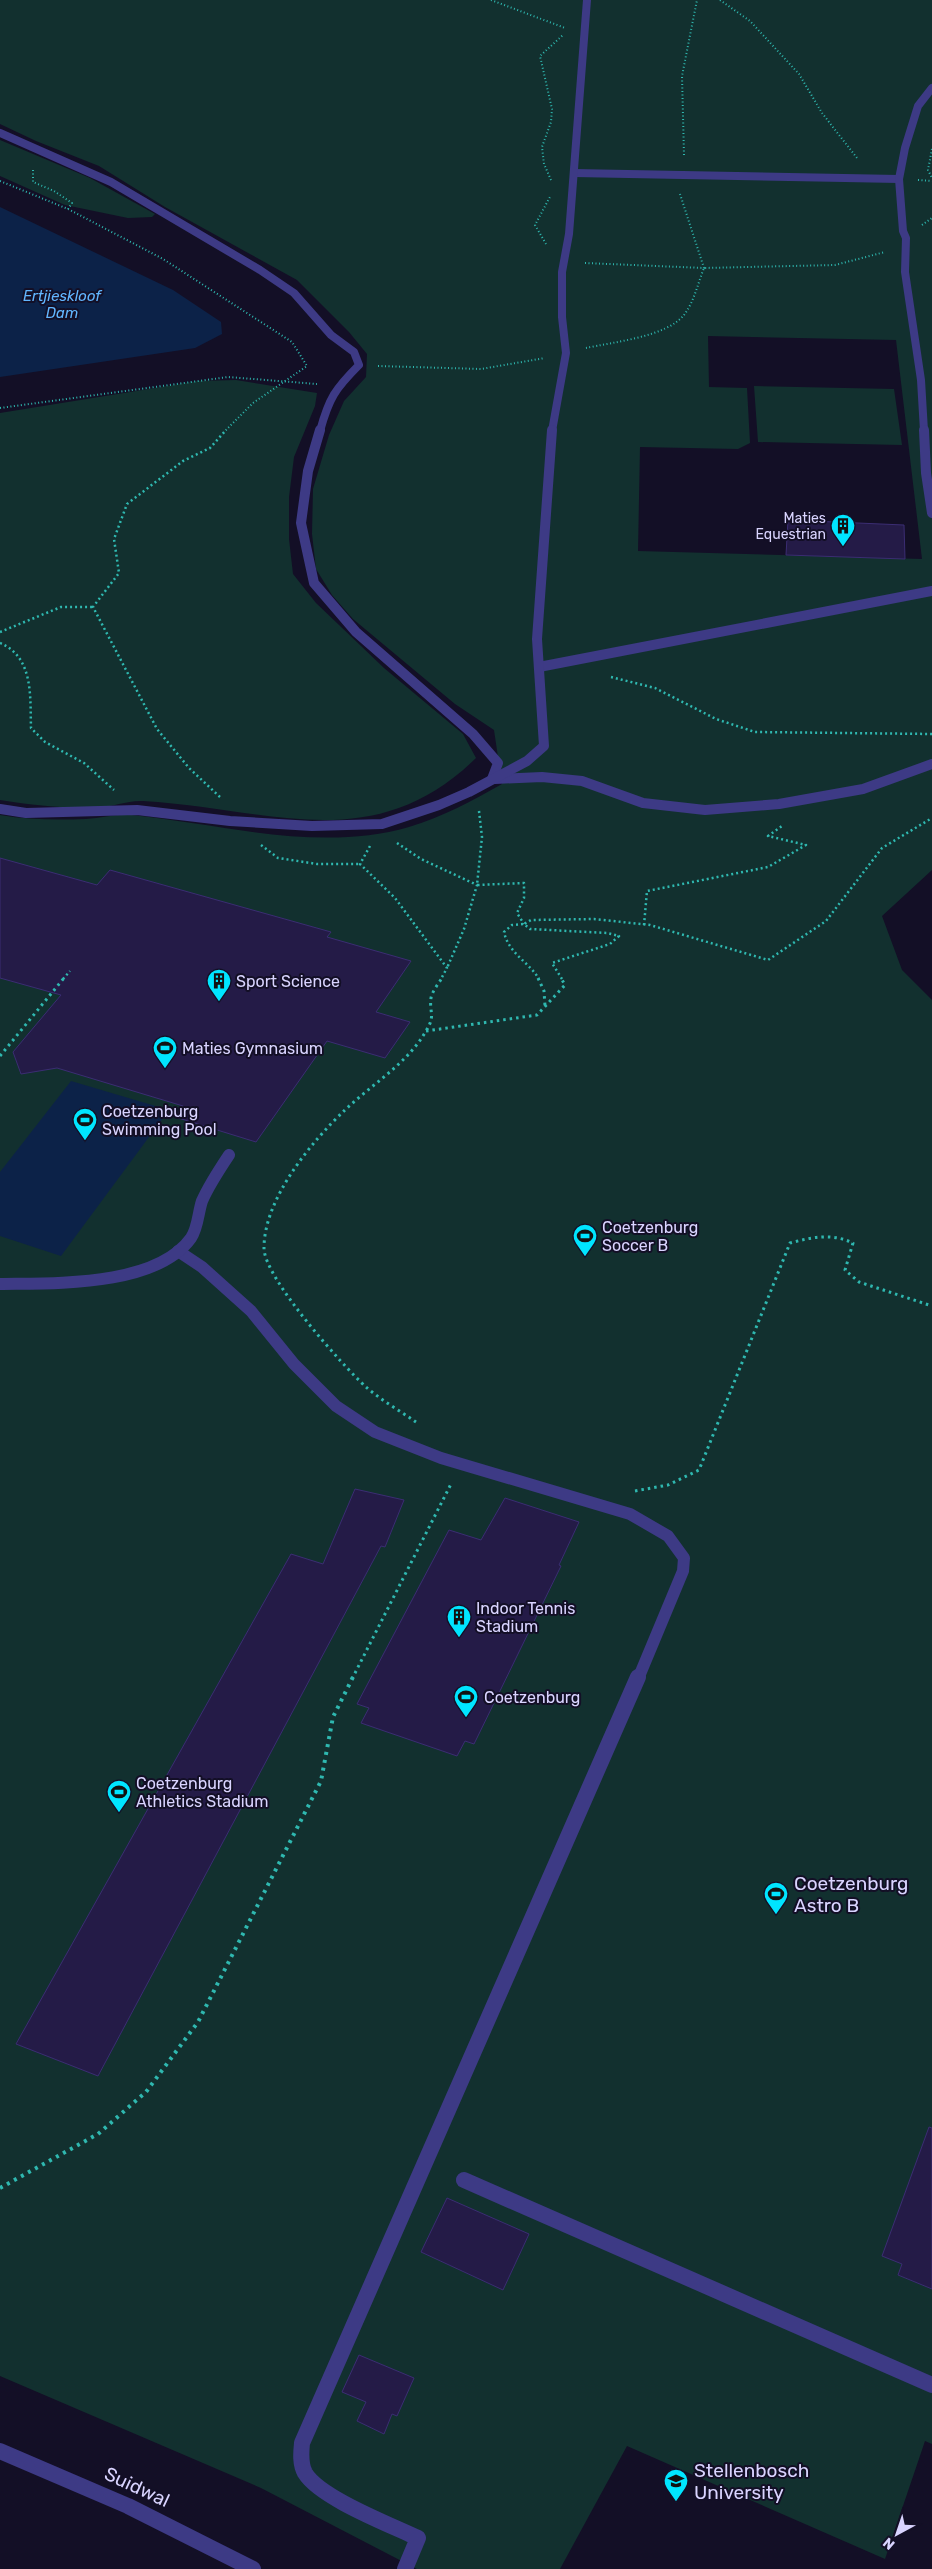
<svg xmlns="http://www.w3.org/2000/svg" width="932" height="2569" font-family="Rubik,sans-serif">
<rect width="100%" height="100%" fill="#130f26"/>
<!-- green -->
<g fill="#12302f" fill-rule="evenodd">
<path d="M0,0h932v870l-50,46 20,54 30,30v1444l-7,-3 -40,118 -258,-113 -67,123h-143l-156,-81 -261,-112v-1561c29,5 57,5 86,4 15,-1 31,-5 46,-4 90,9 187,38 277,12 33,-10 63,-26 93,-43l-8,-54 -39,-26 -102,-85 -21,-24 -16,-26 -4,-35 1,-45 16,-54 15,-34 22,-24 1,-23 -18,-22 -52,-52 -132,-73 -66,-41 -63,-25 -36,-17zM708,336l188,4 26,219 -284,-8 2,-104 98,2 12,-6 -3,-55 -38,-1z"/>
<polygon points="0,140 90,178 155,214 152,217 128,218 65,205 0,176"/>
<path d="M236,380l81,13 -2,13 -21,51 -5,40v42l4,35 23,29 68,65 79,66 13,24c-103,101 -208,50 -333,43 -15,-1 -30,6 -45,6 -33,2 -66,-2 -98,-7v-387l198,-32z"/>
<polygon points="754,386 894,389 902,445 758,442"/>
</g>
<!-- water -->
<g fill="#0c2248">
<polygon points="0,207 173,290 221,322 222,334 195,348 0,377"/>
<polygon points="71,1081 169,1110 61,1256 0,1236 0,1172"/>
</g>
<!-- building -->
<g fill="#241b47" stroke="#3b2d73">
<polygon points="788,520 904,525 905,559 786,555"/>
<polygon points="0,858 97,885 110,870 331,932 327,937 411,961 376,1012 410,1022 385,1058 327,1041 256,1142 175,1117 183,1106 57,1068 21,1074 13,1052 61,995 0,978"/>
<polygon points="355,1489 404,1500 385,1547 381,1546 98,2076 16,2044 291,1554 323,1564"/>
<polygon points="505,1498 579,1522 559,1565 561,1566 474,1744 465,1741 457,1756 361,1723 369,1708 357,1704 449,1530 481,1540"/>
<polygon points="929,2127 932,2128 932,2289 898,2275 902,2264 882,2256"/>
<polygon points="447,2198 529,2234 503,2290 421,2252"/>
<polygon points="359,2355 414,2378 397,2416 392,2414 384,2434 357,2421 366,2402 342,2392"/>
</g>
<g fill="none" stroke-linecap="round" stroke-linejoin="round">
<!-- path-far3 -->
<g stroke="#2fb8b0" stroke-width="2" stroke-dasharray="1 2.5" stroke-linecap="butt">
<polyline points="491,0 565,28"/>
<polyline points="720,0 750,21 799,74 822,113 857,158"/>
<polyline points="932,149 928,170 932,178"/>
<polyline points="684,155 682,76 697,0"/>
<polyline points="33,170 33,182 54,191 72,203 68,209"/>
<polyline points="551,180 544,164 542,147 551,122 552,109 540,56 563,35"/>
<polyline points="918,180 932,181"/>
<polyline points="0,181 68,209 163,259 292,342 307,366 253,403 225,431"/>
<polyline points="922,225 932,218"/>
<polyline points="546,244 535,225 551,195"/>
<polyline points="585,263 704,268 680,194"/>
<path d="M586,348c27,-6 80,-11 98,-33 10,-13 14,-32 20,-47l131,-3 50,-13"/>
<polyline points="378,366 481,369 545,358"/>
<polyline points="0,408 228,377 317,384"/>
</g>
<!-- path-far2 -->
<g stroke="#2fb8b0" stroke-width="2.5" stroke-dasharray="2 3" stroke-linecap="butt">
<polyline points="0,632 61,607 93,607"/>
<path d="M0,643c34,14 30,54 31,85l14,14 39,21 30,27"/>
<polyline points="611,677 655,688 716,719 755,732 932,734"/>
<polyline points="220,797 189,768 157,729 93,607 119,573 114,539 127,504 183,461 210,448 226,430"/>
<polyline points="479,811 482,837 477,885 524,883 524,898 517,913 524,924"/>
<polyline points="397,843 421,859 477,885 464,929 447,968"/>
<polyline points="261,845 278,858 317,864 360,864"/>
<polyline points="370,846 360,864 395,898 447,968 441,979"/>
<path d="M523,924l-11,1 -8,7c5,22 24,29 35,47"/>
<polyline points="644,925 647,891 768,867 806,845 768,836 782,826"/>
<polyline points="63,979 70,971"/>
<polyline points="562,979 552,963 610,944 619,936 607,933 530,929 524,924 531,920 594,919 650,925 768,960 826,921 882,848 932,818"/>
</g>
<!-- path-far1 -->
<g stroke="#2fb8b0" stroke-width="3" stroke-dasharray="2.5 4" stroke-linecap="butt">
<polyline points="538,978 544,991 545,1006"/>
<polyline points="426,1031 537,1015 565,985 561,978"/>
<polyline points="0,1056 64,978"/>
<path d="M416,1422c-16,-11 -35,-22 -50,-35 -23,-21 -102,-109 -102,-139 0,-49 47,-106 81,-138 27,-26 62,-46 81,-79 10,-16 3,-18 5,-33 1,-6 7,-14 11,-20"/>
<path d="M635,1491l33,-6 31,-15 91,-227c22,-6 42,-10 63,0l-8,27 14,12 73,24"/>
<polyline points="352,1679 451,1484"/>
</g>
<!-- path -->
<polyline stroke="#2fb8b0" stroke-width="4" stroke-dasharray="3 5" stroke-linecap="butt" points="0,2188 98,2134 146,2092 198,2022 321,1781 333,1717 353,1677"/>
<!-- minor-far3 -->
<g stroke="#3d3a85" stroke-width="8">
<path d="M0,133l111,49 149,88 34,23 37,42 23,17 5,13c-24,24 -30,33 -39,66"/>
<polyline points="574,173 899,179"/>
<polyline points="552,431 566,353 562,317 562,272 569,234 587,0"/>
<polyline points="924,431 921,380 905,272 906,238 903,231 899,179 905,148 918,106 932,88"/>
</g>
<!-- minor-far2 -->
<g stroke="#3d3a85" stroke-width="10">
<polyline points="320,430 308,471 301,523 314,583 356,632 473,734 498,763 492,779"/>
<polyline points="924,430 926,473 932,513"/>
<polyline points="539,667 932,591"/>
<polyline points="495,779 542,777 582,781 643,803 705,810 779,804 863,789 932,764"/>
<polyline points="0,809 26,813 137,810 230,821 312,826 382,824 439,805 469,792 527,761 544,746 537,639 552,430"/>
</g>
<!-- minor-far1 -->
<g stroke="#3d3a85" stroke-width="12">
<polyline points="178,1251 202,1267 251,1311 294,1364 336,1406 375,1432 441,1458 630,1514 668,1536 684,1558 683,1571 638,1679"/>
<path d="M0,1284c54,-1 156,3 191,-46 7,-10 7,-25 11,-37 7,-16 17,-31 27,-46"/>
</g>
<!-- minor -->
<g stroke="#3d3a85" stroke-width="16">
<polyline points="464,2180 932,2385"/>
<polyline points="0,2451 128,2506 253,2569"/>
<path d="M405,2569l13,-31c-27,-13 -98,-40 -113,-65 -5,-9 -4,-20 -3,-30l336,-766"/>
</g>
</g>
<!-- icons -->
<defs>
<symbol id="building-pin" viewBox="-11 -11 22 30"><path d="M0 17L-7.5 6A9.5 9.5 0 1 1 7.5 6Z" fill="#00e5ff" stroke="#130f26"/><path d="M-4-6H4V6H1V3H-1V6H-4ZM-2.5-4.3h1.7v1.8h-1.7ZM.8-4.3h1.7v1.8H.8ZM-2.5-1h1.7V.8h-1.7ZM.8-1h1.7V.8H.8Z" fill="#111"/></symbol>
<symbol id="stadium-pin" viewBox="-11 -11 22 30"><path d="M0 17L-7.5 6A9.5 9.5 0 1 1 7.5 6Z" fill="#00e5ff" stroke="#130f26"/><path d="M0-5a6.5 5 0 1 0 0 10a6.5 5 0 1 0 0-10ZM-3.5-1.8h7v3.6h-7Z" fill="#111"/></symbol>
<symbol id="university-pin" viewBox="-11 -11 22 30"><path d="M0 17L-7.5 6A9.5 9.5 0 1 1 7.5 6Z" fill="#00e5ff" stroke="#130f26"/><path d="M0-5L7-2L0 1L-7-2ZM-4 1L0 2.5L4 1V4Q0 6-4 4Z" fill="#111"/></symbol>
</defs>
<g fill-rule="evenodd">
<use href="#building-pin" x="829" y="512" width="28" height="38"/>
<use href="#building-pin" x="205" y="967" width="28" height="38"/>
<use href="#stadium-pin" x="151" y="1034" width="28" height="38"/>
<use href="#stadium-pin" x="71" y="1106" width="28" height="38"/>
<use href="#stadium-pin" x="571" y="1222" width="28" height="38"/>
<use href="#building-pin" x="445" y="1603" width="28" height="38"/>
<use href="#stadium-pin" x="452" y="1683" width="28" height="38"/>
<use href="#stadium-pin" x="105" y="1778" width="28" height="38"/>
<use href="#stadium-pin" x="762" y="1880" width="28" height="38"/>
<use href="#university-pin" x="662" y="2467" width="28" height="38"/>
</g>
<g text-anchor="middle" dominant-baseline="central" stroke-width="4" stroke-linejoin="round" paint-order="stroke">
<!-- far-poi labels -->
<g font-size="14" fill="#d9d4ff" stroke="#130f26" text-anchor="end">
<text x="826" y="518">Maties<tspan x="826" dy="16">Equestrian</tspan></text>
</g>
<!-- far-water labels -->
<g font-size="15" font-style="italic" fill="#62b6ff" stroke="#130f26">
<text x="62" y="296">Ertjieskloof<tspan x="62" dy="17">Dam</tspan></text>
</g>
<!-- poi labels -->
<g font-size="16" fill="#d9d4ff" stroke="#130f26" text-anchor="start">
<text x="236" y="981">Sport Science</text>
<text x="182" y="1048">Maties Gymnasium</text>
<text x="102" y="1111">Coetzenburg<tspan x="102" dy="18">Swimming Pool</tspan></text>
<text x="602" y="1227">Coetzenburg<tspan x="602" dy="18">Soccer B</tspan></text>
<text x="476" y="1608">Indoor Tennis<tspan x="476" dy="18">Stadium</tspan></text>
<text x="484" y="1697">Coetzenburg</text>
<text x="136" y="1783">Coetzenburg<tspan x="136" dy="18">Athletics Stadium</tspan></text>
</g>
<!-- near-poi labels -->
<g font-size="19" fill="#d9d4ff" stroke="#130f26" text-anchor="start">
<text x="794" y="1883">Coetzenburg<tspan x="794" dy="22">Astro B</tspan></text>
<text x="694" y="2470">Stellenbosch<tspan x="694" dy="22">University</tspan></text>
</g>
<!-- near-street labels -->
<g font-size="19" fill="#d9d4ff" stroke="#130f26">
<text transform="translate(137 2487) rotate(25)">Suidwal</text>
</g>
</g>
<!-- north arrow -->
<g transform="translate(897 2534) rotate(220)" stroke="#130f26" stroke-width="4" paint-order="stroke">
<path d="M0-4L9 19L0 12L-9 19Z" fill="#d9d4ff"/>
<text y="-8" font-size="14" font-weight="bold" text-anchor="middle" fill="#d9d4ff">N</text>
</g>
</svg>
